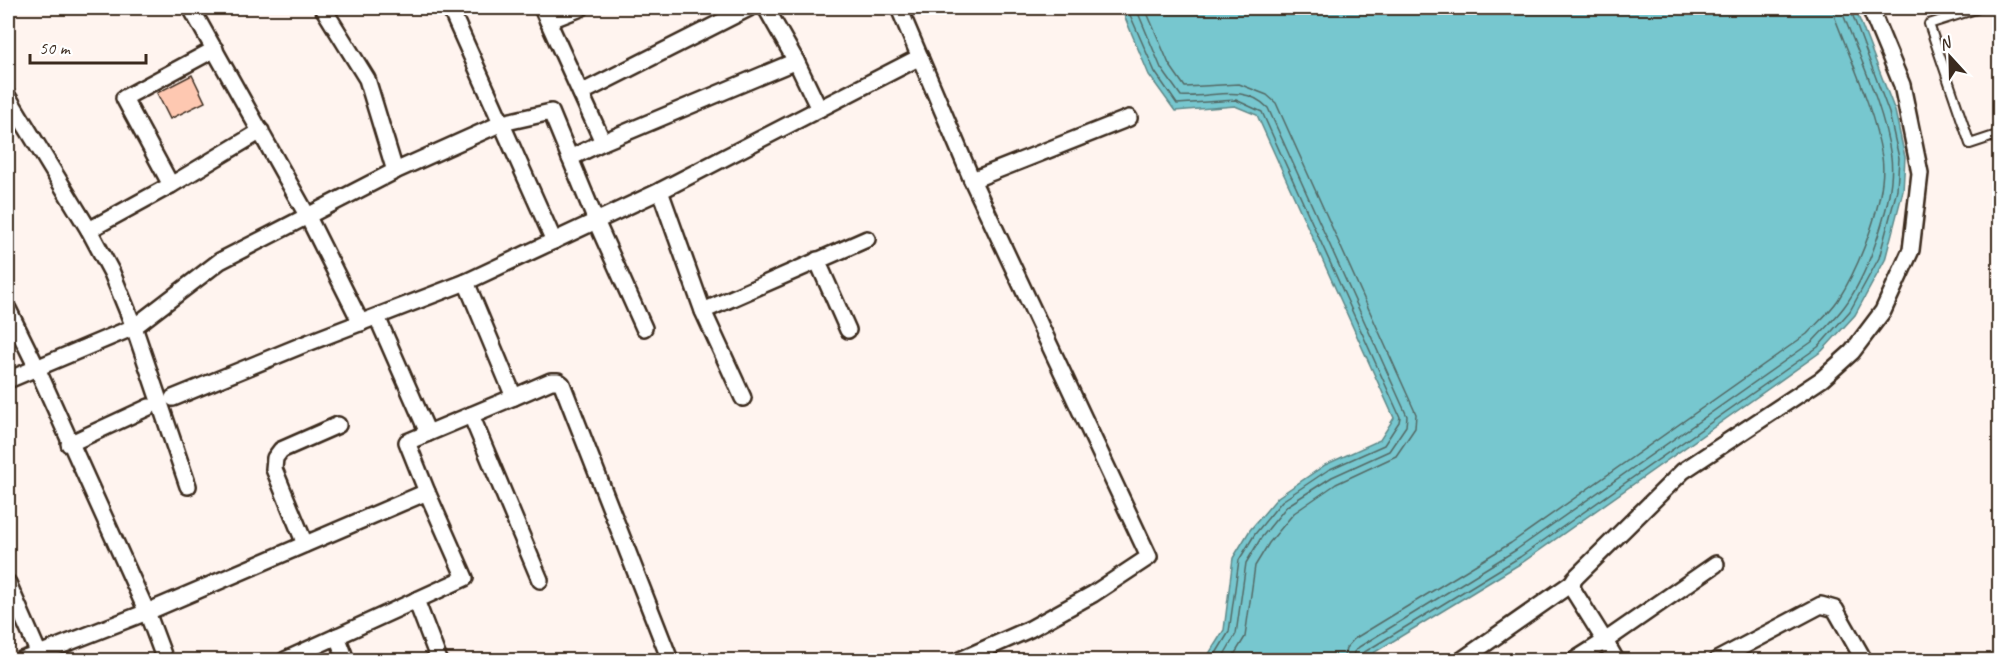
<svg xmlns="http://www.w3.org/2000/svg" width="2007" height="668" font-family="Caveat,sans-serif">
<rect width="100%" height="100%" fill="#fff4ef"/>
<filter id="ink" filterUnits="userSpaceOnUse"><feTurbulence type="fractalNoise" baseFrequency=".0167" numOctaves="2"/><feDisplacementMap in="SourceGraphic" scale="12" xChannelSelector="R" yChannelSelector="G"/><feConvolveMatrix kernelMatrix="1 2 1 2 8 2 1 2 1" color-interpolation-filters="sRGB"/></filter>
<g filter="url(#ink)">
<!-- water -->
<polygon fill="#77c7cf" stroke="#5f8888" stroke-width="1.5" points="1121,8 1855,8 1895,111 1905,157 1903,191 1885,260 1855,315 1822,351 1523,562 1362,660 1205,660 1224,630 1233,558 1250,530 1278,497 1325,465 1380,440 1394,418 1257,115 1235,106 1175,111 1149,75"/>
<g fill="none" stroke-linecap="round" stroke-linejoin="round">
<!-- shore -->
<g stroke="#536965" stroke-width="1.5">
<polyline points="1127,8 1155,72 1177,104 1236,100 1262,112 1400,417 1399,422 1384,445 1328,470 1282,501 1255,534 1239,560 1229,632 1212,660"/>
<path d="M1136,8l25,60 20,28c29,3 63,-14 87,12l139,308 -1,10 -17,25 -57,26 -45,29 -26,32 -15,25 -10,71 -15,26"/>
<polyline points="1145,8 1169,64 1185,87 1239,84 1267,95 1276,103 1416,414 1415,428 1396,456 1336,484 1294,513 1269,543 1255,566 1245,637 1231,660"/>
<path d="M1343,660l3,-12 8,-9 157,-96 296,-209c10,-11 23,-22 31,-34 21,-33 50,-104 44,-143 -8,-48 -30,-94 -47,-139l-2,-10"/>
<path d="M1352,660l2,-8 5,-5 157,-97 297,-209c10,-11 22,-22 31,-34 24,-32 52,-110 47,-150 -7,-49 -30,-96 -48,-143l-1,-6"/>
<polyline points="1360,660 1363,653 1520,557 1818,347 1850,311 1879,258 1897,190 1899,158 1889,113 1850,8"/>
</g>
</g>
<!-- building -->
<polygon fill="#fec8b1" stroke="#3b2a1e" stroke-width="1.5" points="192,75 205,102 170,119 157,93"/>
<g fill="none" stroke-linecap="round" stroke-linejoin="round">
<defs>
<polyline id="lane" points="1979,8 1929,24 1970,144 2000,134"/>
<g id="street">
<polyline points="191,8 307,215 361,323"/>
<polyline points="323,8 367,79 395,171 502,123 551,112 596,221 644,328"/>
<polyline points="450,8 554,241"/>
<polyline points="542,8 603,142"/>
<polyline points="766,8 796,61"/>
<polyline points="899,8 972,180 1149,557 1093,594 1030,629 960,660"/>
<polyline points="548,21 581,8"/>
<polyline points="581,93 749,8"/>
<polyline points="8,97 89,230 112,273 134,327 188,486"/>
<polyline points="570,158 603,142 796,61 819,109"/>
<polyline points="972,180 1129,118"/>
<polyline points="171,185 124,98 215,49"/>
<polyline points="660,191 703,311 867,239"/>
<polyline points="89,230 171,185 261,131"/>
<polyline points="817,260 848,330"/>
<polyline points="8,309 36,366 147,612 165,660"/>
<polyline points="703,311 743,398"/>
<polyline points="377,317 428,433"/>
<polyline points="8,380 134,327 220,261 395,171"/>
<polyline points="514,397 551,381 558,381 562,384 670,660"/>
<polyline points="173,398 305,344 466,282 660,191 920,57"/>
<polyline points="471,415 540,580"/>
<polyline points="69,444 149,407"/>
<polyline points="427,492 407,442 514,397 466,282"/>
<polyline points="305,544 274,469 275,458 281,450 338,425"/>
<polyline points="8,583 39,654 147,612 427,492 465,578 285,660"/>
<polyline points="416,600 439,660"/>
<polyline points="337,636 346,660"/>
<polyline points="21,660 39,654"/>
<polyline points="1462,660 1572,583"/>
<polyline points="1575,660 1605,641 1573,590 1572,583 1575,578 1683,471 1822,379 1852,352 1883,311 1911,250 1920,173 1902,85 1870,8"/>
<polyline points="1616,660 1605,641 1716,564"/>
<polyline points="1717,660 1821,605 1835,609 1864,660"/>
<polyline points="1999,660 2000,660"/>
</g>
</defs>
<!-- lane casing -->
<use href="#lane" stroke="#3b2a1e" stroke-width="12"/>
<!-- street casing -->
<use href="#street" stroke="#3b2a1e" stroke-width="20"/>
<!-- lane -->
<use href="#lane" stroke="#fff" stroke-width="8"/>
<!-- street -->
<use href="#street" stroke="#fff" stroke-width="15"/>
</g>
</g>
<!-- margin -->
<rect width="2007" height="668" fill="none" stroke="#fff" stroke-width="30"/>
<rect x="15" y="15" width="1977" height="638" fill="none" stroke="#3b2a1e" stroke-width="2" filter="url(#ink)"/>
<!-- north arrow -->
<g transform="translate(1950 57) rotate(338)" stroke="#ffffff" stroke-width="4.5" paint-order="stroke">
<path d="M0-4.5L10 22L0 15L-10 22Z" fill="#3b2a1e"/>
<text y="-9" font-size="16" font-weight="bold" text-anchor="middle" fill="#3b2a1e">N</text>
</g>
<!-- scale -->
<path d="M30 54v9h116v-9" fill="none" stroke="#3b2a1e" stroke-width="3"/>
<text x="39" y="54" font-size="18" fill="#3b2a1e" stroke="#ffffff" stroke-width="4.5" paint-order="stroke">50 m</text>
</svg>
